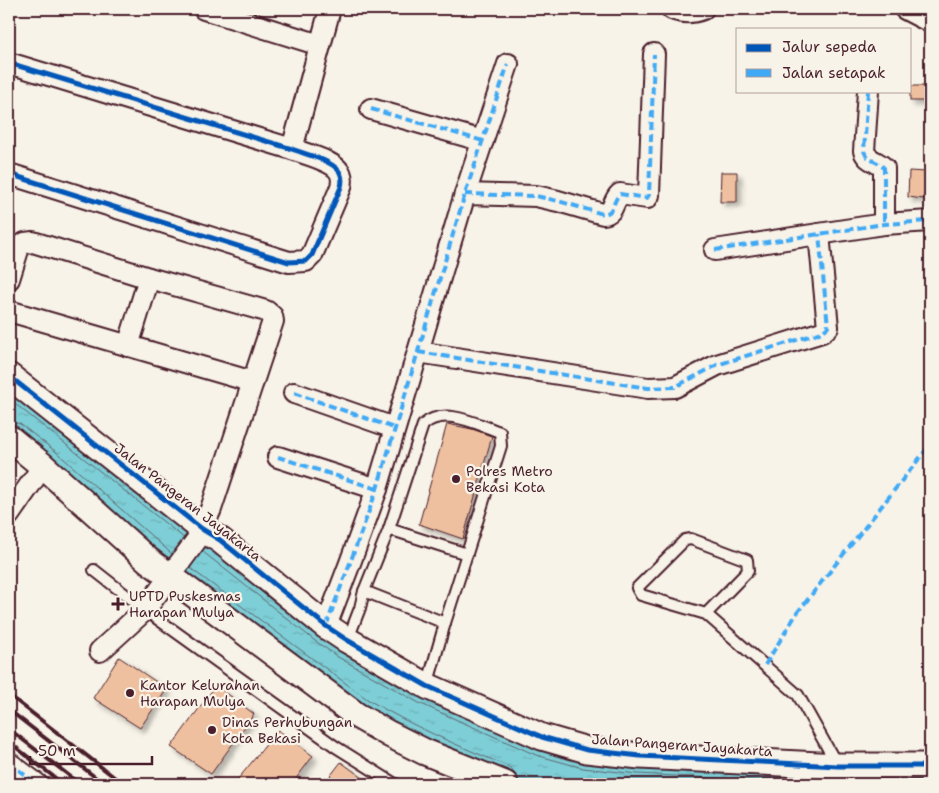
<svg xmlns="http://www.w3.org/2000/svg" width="939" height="793" font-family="'Shantell Sans',sans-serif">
<defs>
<pattern id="water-ripples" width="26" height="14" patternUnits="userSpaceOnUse" patternTransform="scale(1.25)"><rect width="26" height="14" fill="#7dced6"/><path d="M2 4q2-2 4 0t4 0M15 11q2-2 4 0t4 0" fill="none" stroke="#6eb0b8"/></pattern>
<filter id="shadow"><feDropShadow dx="4.5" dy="4.5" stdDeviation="2.5" flood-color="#0004"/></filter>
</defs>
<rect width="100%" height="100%" fill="#f7f3e8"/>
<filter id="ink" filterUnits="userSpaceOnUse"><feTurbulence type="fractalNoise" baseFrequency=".02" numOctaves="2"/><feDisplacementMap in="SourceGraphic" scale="10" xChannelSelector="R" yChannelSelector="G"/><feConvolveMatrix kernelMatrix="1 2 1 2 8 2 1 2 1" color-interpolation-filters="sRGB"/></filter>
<g filter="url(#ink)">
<!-- water -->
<polygon fill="url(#water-ripples)" stroke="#698892" points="9,376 326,626 542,737 930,766 930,784 505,784 389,734 9,438"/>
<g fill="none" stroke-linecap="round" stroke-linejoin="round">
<!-- shore -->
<g stroke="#5e656f" stroke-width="1">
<polyline points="9,399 184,538"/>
<polyline points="9,421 20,424 55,451 172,554"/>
<polyline points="202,551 314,640 338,657 419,703 536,755 583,768 638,774 822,784"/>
<path d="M190,568l177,131c45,27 89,46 138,66l7,4 3,6"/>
</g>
</g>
<!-- building -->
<g fill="#efc09f" stroke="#4a1f2b" filter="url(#shadow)">
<rect x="910" y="86" width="20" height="15"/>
<polygon points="909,171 926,172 924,199 908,197"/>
<polygon points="721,172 737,172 737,202 720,202"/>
<polygon points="447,424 472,429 492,436 463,539 419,524"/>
<polygon points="119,657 167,689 140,728 93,698"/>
<polygon points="216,685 254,714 211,774 171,747"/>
<polygon points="278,730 313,756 292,784 234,784"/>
<polygon points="341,762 371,784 324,784"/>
</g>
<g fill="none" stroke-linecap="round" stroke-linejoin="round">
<defs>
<g id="service">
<polyline points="389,529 467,554"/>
<polyline points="94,570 145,610 336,747 395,784"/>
<polyline points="364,591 445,623"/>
<polyline points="706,614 748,571 747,560 691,539 685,540 637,588 641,595 706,614 798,695 836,763"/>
<path d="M348,639l12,-31 4,-17 25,-62 34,-104c21,-19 53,-1 77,7l1,14 -56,177 -18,63"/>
</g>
<g id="minor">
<polyline points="204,9 320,45"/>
<path d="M672,9c10,4 21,4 31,0"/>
<polyline points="905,9 930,22"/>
<path d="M9,63l283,86c12,5 45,12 49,26 1,3 1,8 0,12l-29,68 -6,6 -17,1 -280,-88"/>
<path d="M868,91l-4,60c3,10 14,10 20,17v56"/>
<polyline points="371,109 483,141"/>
<polyline points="292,149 330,9"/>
<path d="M465,194l71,2 22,5 45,13c12,-1 9,-13 17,-20l27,4 2,-3 5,-141"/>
<polyline points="715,250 884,224 930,221"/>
<polyline points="9,279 19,247 25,243 33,242 149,278 266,311 272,316 273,321 211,509 198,538 145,610 100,651"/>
<polyline points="9,311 253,382"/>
<polyline points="128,346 149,278"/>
<polyline points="418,352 648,388 675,387 717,365 822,332 828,327 819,234"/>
<polyline points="294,393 394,428"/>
<polyline points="278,457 377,489"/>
<polyline points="9,515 43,466"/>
<polyline points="326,626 350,563 377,489 465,194 508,64"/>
<polyline points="9,763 37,784"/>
</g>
<g id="tertiary">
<polyline points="9,376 202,529 220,540 326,626 347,640 427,686 542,737 587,750 640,756 838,766 930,766"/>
<polyline points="9,438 43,466 148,560 356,715 389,734 425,752 505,784"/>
</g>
</defs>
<!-- service casing -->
<use href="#service" stroke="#4a1f2b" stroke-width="14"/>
<!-- minor casing -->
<use href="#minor" stroke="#4a1f2b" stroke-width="24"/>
<!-- tertiary casing -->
<use href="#tertiary" stroke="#4a1f2b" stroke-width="29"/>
<!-- service -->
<use href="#service" stroke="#f7f3e8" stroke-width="10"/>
<!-- minor -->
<use href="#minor" stroke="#f7f3e8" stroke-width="20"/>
<!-- tertiary -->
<use href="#tertiary" stroke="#f7f3e8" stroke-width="25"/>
<!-- rail -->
<g stroke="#4a1f2b" stroke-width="4">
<polyline points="9,695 123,784"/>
<polyline points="9,710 104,784"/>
<polyline points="9,729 80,784"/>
<polyline points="9,742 63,784"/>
</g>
<!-- quiet -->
<g stroke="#3fa9f5" stroke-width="4" stroke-dasharray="8 4" stroke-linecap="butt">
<path d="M868,91l-4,60c3,10 14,10 20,17v56"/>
<polyline points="371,109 483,141"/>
<path d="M465,194l71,2 22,5 45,13c12,-1 9,-13 17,-20l27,4 2,-3 5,-141"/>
<polyline points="715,250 884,224 930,221"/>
<polyline points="418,352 648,388 675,387 717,365 822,332 828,327 819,234"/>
<polyline points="294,393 394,428"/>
<polyline points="278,457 377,489"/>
<polyline points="326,626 350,563 377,489 465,194 508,64"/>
<polyline points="765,665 797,613 930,445"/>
<polyline points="9,763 37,784"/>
</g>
<defs>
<g id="cycleway">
<path d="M9,63l283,86c12,5 45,12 49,26 1,3 1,8 0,12l-29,68 -6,6 -17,1 -280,-88"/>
<polyline points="9,376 202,529 220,540 326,626 347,640 427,686 542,737 587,750 640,756 838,766 930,766"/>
</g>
</defs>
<!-- cycleway casing -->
<use href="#cycleway" stroke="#f7f3e8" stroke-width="8"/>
<!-- cycleway -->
<use href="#cycleway" stroke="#0057b8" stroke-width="5"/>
</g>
</g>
<!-- markers -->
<g fill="#4a1f2b" stroke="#f7f3e8" stroke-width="2">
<circle cx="456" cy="479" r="5"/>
<path d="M115.5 596.5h5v5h5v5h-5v5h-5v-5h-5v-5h5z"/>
<circle cx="130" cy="693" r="5"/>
<circle cx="212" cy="730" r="5"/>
</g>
<g text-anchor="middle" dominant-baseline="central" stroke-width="4.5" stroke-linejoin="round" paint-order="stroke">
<!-- poi labels -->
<g font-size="14" fill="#4a1f2b" stroke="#f7f3e8" text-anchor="start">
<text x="466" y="471">Polres Metro<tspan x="466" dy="16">Bekasi Kota</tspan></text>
<text x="129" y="596">UPTD Puskesmas<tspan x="129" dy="16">Harapan Mulya</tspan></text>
<text x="140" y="685">Kantor Kelurahan<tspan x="140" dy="16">Harapan Mulya</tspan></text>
<text x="222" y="722">Dinas Perhubungan<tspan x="222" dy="16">Kota Bekasi</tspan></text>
</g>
<!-- street labels -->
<g font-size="14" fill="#4a1f2b" stroke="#f7f3e8">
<text transform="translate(188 502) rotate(38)">Jalan Pangeran Jayakarta</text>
<text transform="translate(682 745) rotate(4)">Jalan Pangeran Jayakarta</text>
</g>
</g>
<!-- margin -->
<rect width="939" height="793" fill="none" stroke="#f7f3e8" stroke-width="30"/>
<rect x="15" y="15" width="909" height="763" fill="none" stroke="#4a1f2b" stroke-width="2" filter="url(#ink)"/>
<!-- legend -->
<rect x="736" y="28" width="175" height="65" fill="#f7f3e8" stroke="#b29e9c"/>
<rect x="746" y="44" width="25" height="8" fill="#0057b8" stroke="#b29e9c"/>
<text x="782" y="52" font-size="15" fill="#4a1f2b">Jalur sepeda</text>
<rect x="746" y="69" width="25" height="8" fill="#3fa9f5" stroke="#b29e9c"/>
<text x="782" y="78" font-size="15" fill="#4a1f2b">Jalan setapak</text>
<!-- scale -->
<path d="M30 756v8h122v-8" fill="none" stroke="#4a1f2b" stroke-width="2.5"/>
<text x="38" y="756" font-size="15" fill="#4a1f2b" stroke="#f7f3e8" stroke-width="4" paint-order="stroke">50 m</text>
</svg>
